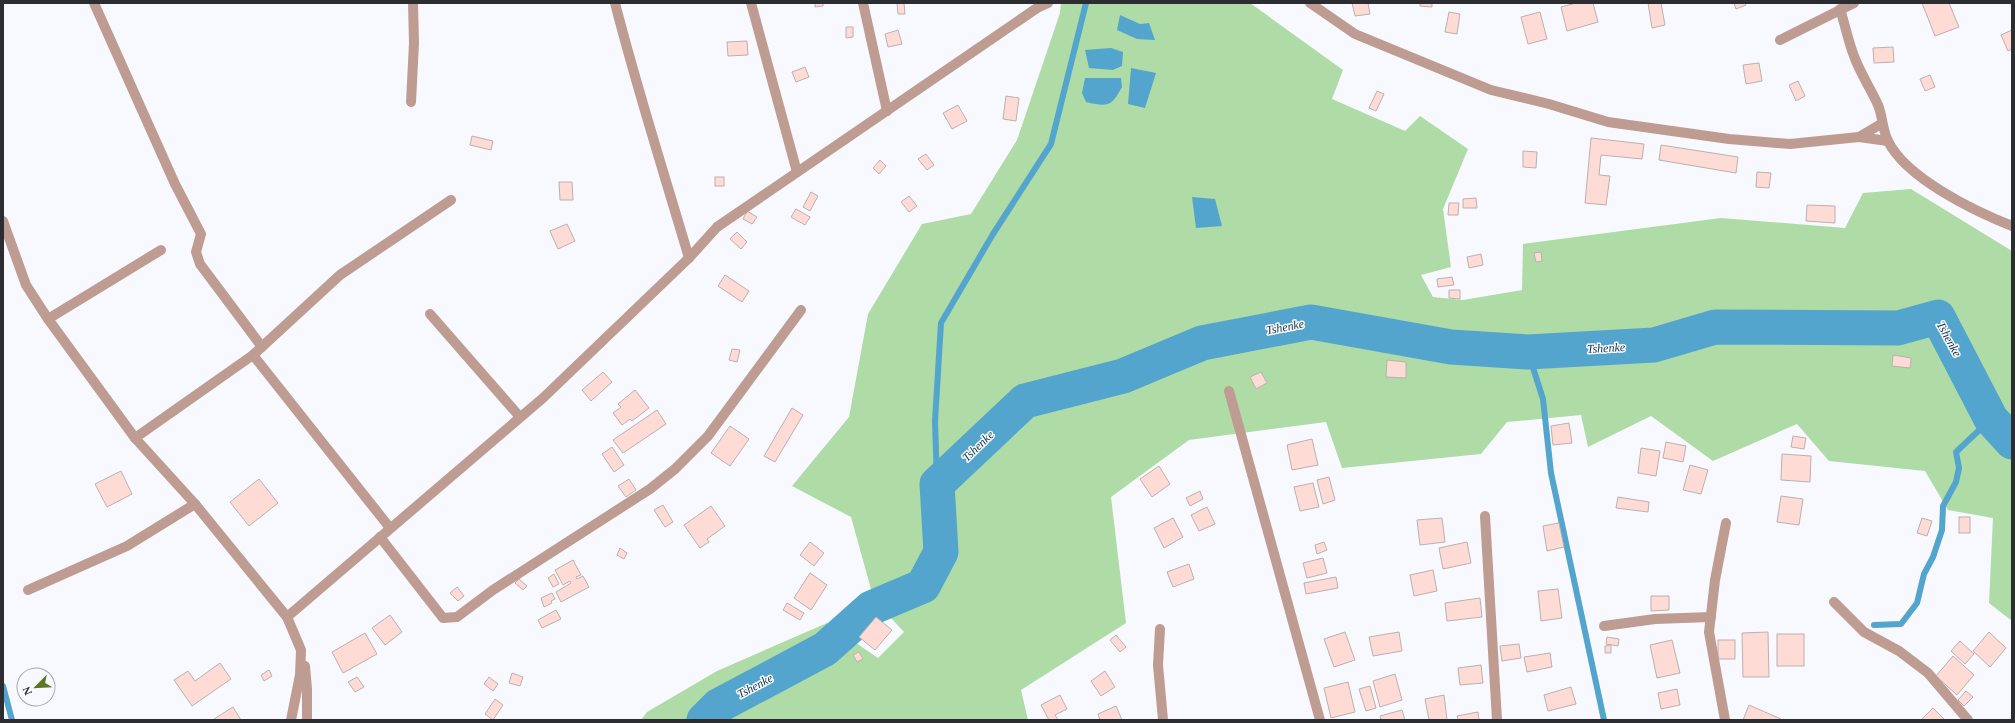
<svg xmlns="http://www.w3.org/2000/svg" width="2015" height="723" font-family="Georgia,serif">
<rect width="100%" height="100%" fill="#f8f9fe"/>
<!-- green -->
<polygon fill="#aedba6" points="1061,3 1250,3 1343,70 1332,99 1405,131 1420,116 1468,149 1443,209 1451,267 1421,275 1433,297 1463,300 1522,290 1523,244 1721,218 1845,228 1863,193 1911,189 2012,251 2012,621 1989,603 1993,518 1948,510 1925,471 1829,461 1797,424 1713,461 1651,416 1588,447 1581,415 1507,422 1481,454 1342,468 1326,422 1189,440 1111,497 1126,623 1021,690 1028,720 641,720 647,712 717,671 827,623 878,658 904,632 874,600 851,517 792,486 849,417 868,314 922,224 971,214 1017,140 1060,13"/>
<!-- water -->
<g fill="#53a5cd">
<polygon points="1120,15 1140,24 1149,23 1155,40 1137,39 1117,30"/>
<polygon points="1111,48 1123,52 1122,66 1113,70 1089,68 1085,50"/>
<polygon points="1131,68 1156,73 1145,108 1128,104"/>
<path d="M1085,78h36l1,9c-11,20 -14,20 -36,15l-4,-9z"/>
<polygon points="1192,197 1215,199 1222,226 1196,228"/>
</g>
<g fill="none" stroke-linecap="round" stroke-linejoin="round">
<!-- stream -->
<g stroke="#53a5cd" stroke-width="6">
<polyline points="1528,352 1543,399 1551,473 1604,720"/>
<polyline points="937,484 935,421 941,323 993,234 1051,144 1086,3"/>
<polyline points="1874,625 1901,624 1917,603 1924,574 1933,557 1942,530 1943,506 1956,482 1959,468 1956,452 1991,419"/>
<polyline points="3,686 12,720"/>
</g>
<!-- river -->
<polyline stroke="#53a5cd" stroke-width="35" points="704,720 718,706 825,649 871,608 923,586 941,552 937,484 1025,401 1123,376 1202,343 1311,322 1451,347 1528,352 1654,345 1715,327 1898,328 1938,317 1991,419 2012,442"/>
</g>
<!-- building -->
<g fill="#fedbd5" stroke="#bab1af">
<polygon points="815,3 823,3 823,6 815,7"/>
<polygon points="897,3 904,3 905,14 898,14"/>
<polygon points="1352,3 1368,3 1370,14 1355,16"/>
<polygon points="1420,3 1432,3 1432,7 1420,6"/>
<polygon points="1576,3 1593,3 1598,22 1567,31 1561,7"/>
<polygon points="1648,3 1661,3 1665,25 1652,28"/>
<polygon points="1734,3 1745,3 1746,5 1736,9"/>
<polygon points="1922,3 1949,3 1959,27 1935,36"/>
<polygon points="1449,12 1460,14 1457,34 1445,32"/>
<polygon points="1540,12 1547,39 1528,44 1521,17"/>
<polygon points="846,27 853,27 853,37 846,38"/>
<polygon points="898,30 902,44 888,47 885,34"/>
<polygon points="2012,30 2012,49 2008,51 2001,35"/>
<polygon points="747,41 748,55 728,56 727,42"/>
<polygon points="1893,47 1894,62 1874,63 1873,48"/>
<polygon points="1759,63 1762,81 1746,84 1743,65"/>
<polygon points="805,67 809,77 796,82 792,72"/>
<polygon points="1930,75 1935,87 1925,91 1920,79"/>
<polygon points="1798,81 1805,96 1796,101 1789,85"/>
<polygon points="1377,91 1384,94 1376,111 1369,108"/>
<polygon points="1006,96 1019,98 1016,121 1003,119"/>
<polygon points="958,105 967,121 952,129 943,113"/>
<polygon points="472,136 493,141 491,150 470,145"/>
<polygon points="1591,138 1644,144 1642,159 1601,155 1599,175 1610,176 1606,205 1585,203"/>
<polygon points="1661,145 1738,157 1736,173 1659,160"/>
<polygon points="1523,151 1537,152 1536,168 1523,167"/>
<polygon points="926,154 934,165 927,170 918,159"/>
<polygon points="880,160 886,166 879,174 873,168"/>
<polygon points="1757,172 1771,173 1769,188 1756,187"/>
<rect x="715" y="177" width="9" height="9"/>
<polygon points="559,182 572,182 573,200 560,200"/>
<polygon points="811,192 818,196 810,211 803,207"/>
<polygon points="909,196 917,206 909,212 901,202"/>
<polygon points="1476,198 1477,208 1463,208 1463,199"/>
<polygon points="1449,203 1459,203 1458,215 1448,215"/>
<polygon points="1807,205 1835,206 1835,223 1806,221"/>
<polygon points="796,209 810,217 805,225 791,217"/>
<polygon points="747,211 757,217 752,224 743,219"/>
<polygon points="567,224 575,241 558,249 550,231"/>
<polygon points="737,232 747,242 741,249 730,239"/>
<polygon points="1541,252 1542,261 1536,262 1534,253"/>
<polygon points="1481,254 1483,265 1469,268 1467,257"/>
<polygon points="725,275 749,291 742,302 718,286"/>
<polygon points="1452,277 1454,285 1438,287 1437,279"/>
<polygon points="1449,290 1460,290 1460,299 1449,298"/>
<polygon points="732,349 740,350 737,362 729,360"/>
<polygon points="1893,355 1911,358 1910,368 1892,366"/>
<polygon points="1387,360 1406,362 1406,378 1386,377"/>
<polygon points="603,372 612,382 591,401 582,390"/>
<polygon points="1261,372 1267,383 1256,389 1250,377"/>
<polygon points="635,390 649,408 632,421 630,419 622,425 613,413 621,407 618,404"/>
<polygon points="792,408 803,415 775,462 764,456"/>
<polygon points="657,410 666,424 623,453 613,440"/>
<polygon points="1569,423 1572,443 1553,445 1551,426"/>
<polygon points="730,426 749,439 730,466 711,453"/>
<polygon points="1793,436 1806,438 1804,449 1791,447"/>
<polygon points="1312,439 1318,465 1292,470 1287,445"/>
<polygon points="1666,442 1686,446 1683,462 1663,458"/>
<polygon points="612,447 624,465 614,472 602,454"/>
<polygon points="1641,448 1660,451 1656,476 1638,473"/>
<polygon points="1782,454 1811,456 1810,482 1781,480"/>
<polygon points="1690,465 1708,470 1701,494 1683,490"/>
<polygon points="1159,466 1170,484 1152,497 1140,479"/>
<polygon points="121,471 132,494 107,507 95,484"/>
<polygon points="1329,477 1335,500 1323,504 1317,480"/>
<polygon points="259,479 278,503 249,526 230,502"/>
<polygon points="629,479 636,490 626,497 618,486"/>
<polygon points="1313,483 1319,507 1300,511 1294,487"/>
<polygon points="1200,491 1203,499 1190,506 1186,498"/>
<polygon points="1781,496 1803,499 1799,525 1777,522"/>
<polygon points="1618,497 1649,502 1648,512 1616,508"/>
<polygon points="663,505 673,522 665,527 654,510"/>
<polygon points="711,506 725,526 707,539 709,542 700,548 684,525"/>
<polygon points="1207,507 1215,524 1199,531 1191,515"/>
<rect x="1959" y="517" width="11" height="16"/>
<polygon points="1173,518 1183,537 1164,548 1154,528"/>
<polygon points="1442,518 1445,542 1420,545 1417,520"/>
<polygon points="1922,518 1932,521 1927,536 1917,533"/>
<polygon points="1559,523 1564,547 1547,551 1543,526"/>
<polygon points="810,542 824,553 814,566 800,555"/>
<polygon points="1324,542 1327,550 1317,554 1315,545"/>
<polygon points="1467,542 1471,563 1443,569 1439,548"/>
<polygon points="620,548 627,553 624,559 617,555"/>
<polygon points="1323,558 1327,573 1307,578 1303,563"/>
<polygon points="573,560 581,575 576,577 577,579 583,576 589,587 561,602 556,592 571,583 570,581 563,585 555,570"/>
<polygon points="1189,564 1194,579 1173,587 1167,572"/>
<polygon points="1433,570 1437,591 1414,596 1410,575"/>
<polygon points="810,573 827,585 811,610 794,598"/>
<polygon points="554,574 559,584 553,587 548,578"/>
<polygon points="1336,577 1338,588 1306,594 1304,583"/>
<polygon points="519,579 527,586 523,590 515,583"/>
<polygon points="457,587 464,596 458,601 450,593"/>
<polygon points="1558,589 1562,618 1541,621 1538,591"/>
<polygon points="552,593 555,599 551,601 552,603 544,607 541,598"/>
<polygon points="1651,596 1669,596 1669,610 1651,611"/>
<polygon points="1480,598 1482,617 1447,621 1445,603"/>
<polygon points="787,603 804,613 800,620 783,610"/>
<polygon points="556,610 561,619 542,628 538,620"/>
<polygon points="390,615 402,632 385,645 372,628"/>
<polygon points="876,617 892,630 875,650 859,637"/>
<polygon points="1345,632 1355,660 1334,667 1324,639"/>
<polygon points="1399,632 1402,651 1373,656 1369,637"/>
<polygon points="1768,632 1769,677 1743,677 1742,633"/>
<polygon points="1989,632 2006,648 1990,667 1973,651"/>
<polygon points="365,633 377,654 343,673 332,652"/>
<rect x="1777" y="634" width="27" height="32"/>
<polygon points="1116,635 1126,647 1120,652 1110,640"/>
<polygon points="1607,637 1619,639 1618,646 1606,644"/>
<polygon points="1672,640 1680,673 1657,678 1650,645"/>
<rect x="1718" y="640" width="17" height="19"/>
<polygon points="1960,641 1974,654 1965,664 1951,651"/>
<polygon points="1519,644 1521,658 1502,661 1500,646"/>
<polygon points="1611,645 1611,653 1605,653 1605,646"/>
<polygon points="859,652 863,659 857,662 853,655"/>
<polygon points="1550,653 1552,667 1527,672 1524,657"/>
<polygon points="1953,656 1974,675 1957,695 1936,676"/>
<polygon points="220,663 231,679 192,706 174,680 188,671 195,681"/>
<polygon points="1481,665 1483,683 1460,685 1458,668"/>
<polygon points="269,670 272,676 264,681 261,675"/>
<polygon points="1105,671 1115,687 1101,696 1091,681"/>
<polygon points="512,673 523,677 520,686 509,683"/>
<polygon points="1395,674 1402,700 1380,707 1373,681"/>
<polygon points="357,677 364,687 355,692 348,682"/>
<polygon points="489,677 498,684 493,691 484,684"/>
<polygon points="1348,682 1355,712 1331,718 1324,688"/>
<polygon points="1370,686 1376,708 1366,711 1359,689"/>
<polygon points="1571,687 1576,704 1548,711 1544,695"/>
<polygon points="1677,689 1680,705 1661,709 1658,693"/>
<polygon points="1966,691 1973,697 1964,706 1958,700"/>
<polygon points="1060,695 1067,709 1055,715 1058,720 1049,720 1041,705"/>
<polygon points="1444,695 1447,720 1429,720 1425,699"/>
<polygon points="495,699 503,705 493,720 485,714"/>
<polygon points="1749,705 1781,719 1781,720 1743,720"/>
<polygon points="1116,706 1122,720 1100,720 1098,714"/>
<polygon points="233,707 241,720 214,720 214,719"/>
<polygon points="1933,708 1945,720 1921,720"/>
<polygon points="1402,710 1405,720 1381,720 1380,716"/>
<polygon points="1478,712 1479,720 1458,720 1457,716"/>
</g>
<g fill="none" stroke-linecap="round" stroke-linejoin="round">
<!-- minor -->
<g stroke="#bf9c92" stroke-width="10">
<polyline points="94,3 175,184 201,234 196,252 200,264 262,347"/>
<path d="M615,3c22,86 49,170 74,255"/>
<polyline points="751,3 797,172"/>
<polyline points="863,3 887,111"/>
<polyline points="1310,3 1355,34 1491,90 1549,104 1608,122 1729,139 1790,144 1859,137 1888,141"/>
<path d="M1840,9c5,15 8,32 14,47 6,17 17,33 24,49 5,12 4,24 10,36 18,37 86,70 124,85"/>
<polyline points="1780,40 1854,3"/>
<polyline points="411,102 414,43 413,3"/>
<polyline points="1859,137 1881,124"/>
<polyline points="3,221 26,285 48,319 135,438 195,504 287,617 301,650 300,675 291,720"/>
<polyline points="430,314 520,417"/>
<polyline points="48,319 161,250"/>
<polyline points="253,355 390,528"/>
<polyline points="1229,391 1320,720"/>
<polyline points="135,438 253,355 340,275 451,200"/>
<polyline points="1485,516 1497,720"/>
<polyline points="380,537 443,618 457,617 493,590 650,489 675,469 708,436 801,310"/>
<polyline points="28,590 127,546 195,504"/>
<polyline points="1834,602 1864,632 1899,651 1928,673 1968,720"/>
<polyline points="287,617 543,398 689,258 717,227 1037,8 1048,3"/>
<polyline points="1604,626 1655,619 1711,617"/>
<polyline points="1160,629 1158,665 1163,720"/>
<polyline points="305,666 307,689 307,720"/>
<polyline points="1725,720 1709,632 1715,580 1726,523"/>
</g>
</g>
<g text-anchor="middle" dominant-baseline="central" stroke-width="3" stroke-linejoin="round" paint-order="stroke">
<!-- water labels -->
<g font-size="12" font-style="italic" fill="#0f3445" stroke="#f8f9fe">
<text transform="translate(1285 327) rotate(-11)">Tshenke</text>
<text transform="translate(1949 339) rotate(61)">Tshenke</text>
<text transform="translate(1606 348) rotate(-3)">Tshenke</text>
<text transform="translate(978 446) rotate(-44)">Tshenke</text>
<text transform="translate(755 686) rotate(-28)">Tshenke</text>
</g>
</g>
<!-- border -->
<rect width="2015" height="723" fill="none" stroke="#2c2d30" stroke-width="8"/>
<!-- north arrow -->
<g transform="translate(36 687) rotate(246)"><circle r="19" fill="#f8f9fe" stroke="#a6a7ac"/>
<path d="M0-3L7 15L0 10L-7 15Z" fill="#5f7526"/>
<text y="-6" font-size="11" font-weight="bold" text-anchor="middle" fill="#2c2d30">N</text>
</g>
</svg>
